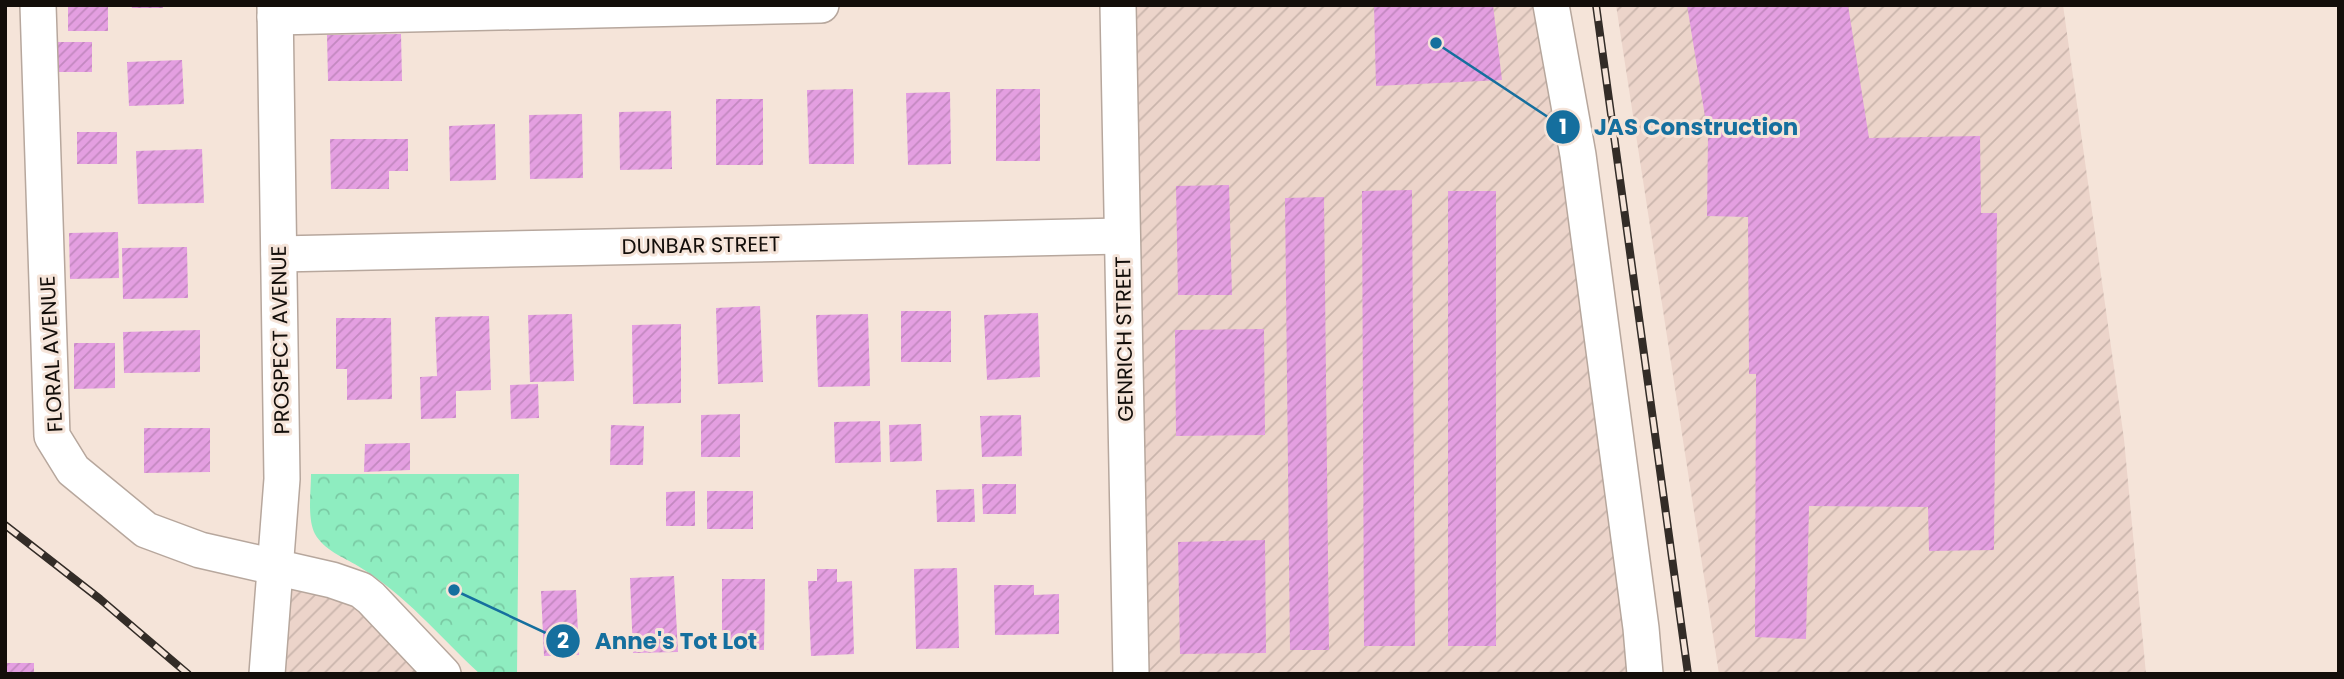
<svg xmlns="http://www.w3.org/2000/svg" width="2344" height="679" font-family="Poppins,sans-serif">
<defs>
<pattern id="industrial-furrows" width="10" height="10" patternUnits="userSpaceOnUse" patternTransform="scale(1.75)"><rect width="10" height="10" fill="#ecd4ca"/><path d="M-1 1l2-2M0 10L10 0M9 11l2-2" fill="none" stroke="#cab5ac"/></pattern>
<pattern id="park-crowns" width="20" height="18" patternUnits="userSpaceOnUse" patternTransform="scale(1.75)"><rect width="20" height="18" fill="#8eedc0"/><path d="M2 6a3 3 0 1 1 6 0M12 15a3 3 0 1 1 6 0" fill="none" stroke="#7acaa4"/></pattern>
<pattern id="building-hatch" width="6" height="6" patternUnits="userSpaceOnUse" patternTransform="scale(1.75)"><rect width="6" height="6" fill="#e49fe1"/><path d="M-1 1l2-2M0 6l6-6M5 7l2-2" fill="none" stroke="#c388c0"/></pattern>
</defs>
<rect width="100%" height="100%" fill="#f5e4d9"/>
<!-- industrial -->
<g fill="url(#industrial-furrows)">
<polygon points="1118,5 1564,5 1660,674 1131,674"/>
<polygon points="1616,5 2063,5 2124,439 2146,674 1719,674"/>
<polygon points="275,567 332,580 443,674 267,674"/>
</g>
<!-- park -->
<path fill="url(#park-crowns)" d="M311,474h208l-2,200h-37c-40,-37 -75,-80 -122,-108 -15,-9 -34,-16 -43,-32 -8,-16 -4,-42 -4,-60z"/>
<!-- building -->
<g fill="url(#building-hatch)">
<rect x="68" y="5" width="40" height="26"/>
<polygon points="131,5 163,5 163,8 132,8"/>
<polygon points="1374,5 1493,5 1502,80 1376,86"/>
<polygon points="1687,5 1848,5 1869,138 1980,136 1981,213 1997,213 1994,550 1929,551 1928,507 1809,506 1806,639 1755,637 1756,374 1749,374 1748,217 1707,216 1708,135"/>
<polygon points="401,34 402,81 328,81 327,35"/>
<polygon points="54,42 92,42 92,72 55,72"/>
<polygon points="182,60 184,104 129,106 127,62"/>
<polygon points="853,89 854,164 809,164 807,90"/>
<rect x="996" y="89" width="44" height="72"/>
<polygon points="950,92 951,164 908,165 906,93"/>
<rect x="716" y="99" width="47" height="66"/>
<polygon points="671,111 672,169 620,170 619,112"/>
<polygon points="582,114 583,178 530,179 529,115"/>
<polygon points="495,124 496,180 450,181 449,126"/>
<rect x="77" y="132" width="40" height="32"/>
<polygon points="330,139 408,139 408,171 389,171 389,189 331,189"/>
<polygon points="202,149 204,203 138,204 136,151"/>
<polygon points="1229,185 1232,295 1178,295 1176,186"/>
<polygon points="1412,190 1415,646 1364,646 1362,191"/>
<rect x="1448" y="191" width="48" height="455"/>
<polygon points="1324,197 1329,650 1290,650 1285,198"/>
<polygon points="118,232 119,278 70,279 69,233"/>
<polygon points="187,247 188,298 123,299 122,248"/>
<polygon points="760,306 763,382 718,384 716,308"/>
<rect x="901" y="311" width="50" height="51"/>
<polygon points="1038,313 1040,377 987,380 984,315"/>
<polygon points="572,314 574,381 530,382 528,315"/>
<polygon points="868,314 870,386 818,387 816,315"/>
<polygon points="489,316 491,390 456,391 456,418 421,419 420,377 437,376 435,317"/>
<polygon points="336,318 391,318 392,399 347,400 347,369 336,369"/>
<polygon points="681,324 681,403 633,404 632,325"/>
<polygon points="1264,329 1265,435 1176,436 1175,330"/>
<polygon points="200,330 200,372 124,373 123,332"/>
<polygon points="74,343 115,343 115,388 74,389"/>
<polygon points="538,384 539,418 511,419 510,385"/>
<polygon points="740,414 740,457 701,457 701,415"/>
<polygon points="1021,415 1022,456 982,457 980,416"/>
<polygon points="880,421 881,462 835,463 834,422"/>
<polygon points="921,424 922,461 890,462 889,425"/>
<polygon points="611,425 644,426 643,465 610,465"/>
<polygon points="144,428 210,428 210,472 144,473"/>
<polygon points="410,443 410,470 364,472 365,444"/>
<polygon points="982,484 1016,484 1016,514 983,514"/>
<polygon points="974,489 975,522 937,522 936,490"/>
<polygon points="695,491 695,526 666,526 666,492"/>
<rect x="707" y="491" width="46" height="38"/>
<polygon points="1265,540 1266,653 1180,654 1178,542"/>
<polygon points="957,568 959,648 916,649 914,569"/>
<polygon points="817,569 837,569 837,582 852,581 854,654 811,656 808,581 817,581"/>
<polygon points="674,576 678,652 633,653 630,578"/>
<polygon points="722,579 765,579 764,650 722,650"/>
<polygon points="994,585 1034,585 1034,595 1059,594 1059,634 995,635"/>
<polygon points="576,590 579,655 544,656 541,591"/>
<rect x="5" y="663" width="29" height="11"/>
</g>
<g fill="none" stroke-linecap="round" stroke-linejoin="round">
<defs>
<g id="minor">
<polyline points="38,5 52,436 73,470 146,530 200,550 332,580 361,590 371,598 443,674"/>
<polyline points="1118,5 1131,674"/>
<polyline points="1551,5 1578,155 1641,628 1645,674"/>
<polyline points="275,17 821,5"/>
<polyline points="279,254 1122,236"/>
<polyline points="267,674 282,479 275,5"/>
</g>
</defs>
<!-- minor casing -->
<use href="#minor" stroke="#b7a79d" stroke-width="38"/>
<!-- minor -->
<use href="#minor" stroke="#fff" stroke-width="35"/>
<defs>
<g id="rail">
<polyline points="1596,5 1688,674"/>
<polyline points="5,525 100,599 188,674"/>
</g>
</defs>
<!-- rail casing -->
<use href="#rail" stroke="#332c27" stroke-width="8"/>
<!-- rail -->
<use href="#rail" stroke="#f5e4d9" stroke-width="5" stroke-dasharray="16" stroke-linecap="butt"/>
</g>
<g text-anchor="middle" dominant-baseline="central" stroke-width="6" stroke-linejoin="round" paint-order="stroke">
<!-- street labels -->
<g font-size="21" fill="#130e0a" stroke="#f5e4d9">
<text transform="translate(701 245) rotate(-1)">DUNBAR STREET</text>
<text transform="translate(1124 339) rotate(-91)">GENRICH STREET</text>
<text transform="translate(280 340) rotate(-91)">PROSPECT AVENUE</text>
<text transform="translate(51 354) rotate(-93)">FLORAL AVENUE</text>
</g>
</g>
<!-- callouts -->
<path fill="none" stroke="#156f9e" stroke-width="2.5" d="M1436 43L1563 127M454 590L563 641"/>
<g fill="#156f9e" stroke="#f5e4d9" stroke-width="2.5">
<circle cx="1436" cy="43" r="7"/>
<circle cx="454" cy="590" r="7"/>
<circle cx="1563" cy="127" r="18"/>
<circle cx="563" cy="641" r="18"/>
</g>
<g font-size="21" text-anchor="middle" font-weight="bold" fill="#fff">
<text x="1563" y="134">1</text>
<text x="563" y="648">2</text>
</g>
<g font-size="23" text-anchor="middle" font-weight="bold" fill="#156f9e" stroke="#f5e4d9" stroke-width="6" stroke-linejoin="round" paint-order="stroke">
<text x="1696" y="135">JAS Construction</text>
<text x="676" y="649">Anne's Tot Lot</text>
</g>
<!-- border -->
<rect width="2344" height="679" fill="none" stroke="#130e0a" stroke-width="14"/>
</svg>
